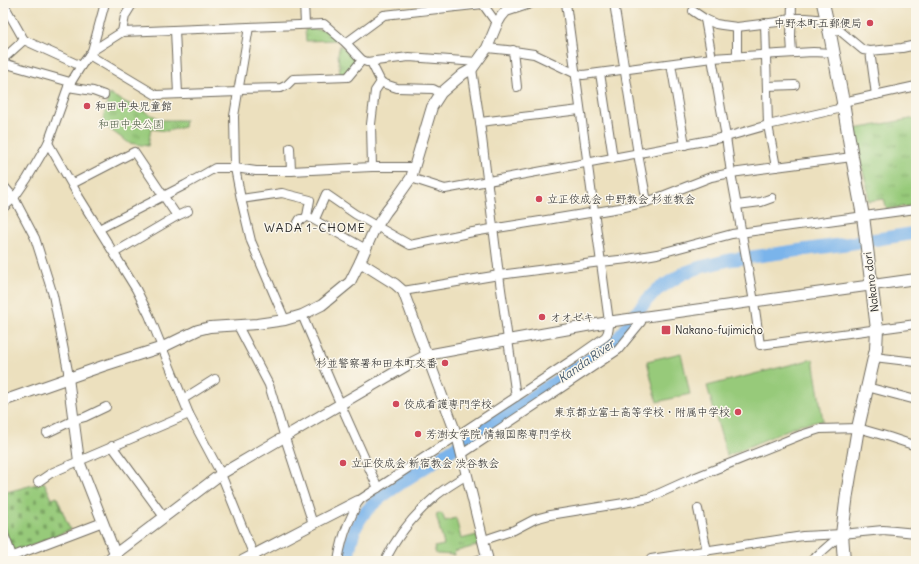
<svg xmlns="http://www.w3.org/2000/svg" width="919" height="564" font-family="Delius,'Klee One',sans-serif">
<defs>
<pattern id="grass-tufts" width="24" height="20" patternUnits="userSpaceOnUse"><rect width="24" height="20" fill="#97ca7a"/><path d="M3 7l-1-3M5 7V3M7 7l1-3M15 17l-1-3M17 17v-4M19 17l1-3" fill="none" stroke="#7ba464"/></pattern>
<pattern id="cemetery-stones" width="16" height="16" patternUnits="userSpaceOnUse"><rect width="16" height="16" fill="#97ca7a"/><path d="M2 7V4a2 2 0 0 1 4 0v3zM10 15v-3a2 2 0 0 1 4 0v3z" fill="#7ba464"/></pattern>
</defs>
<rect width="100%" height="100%" fill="#fbf7ec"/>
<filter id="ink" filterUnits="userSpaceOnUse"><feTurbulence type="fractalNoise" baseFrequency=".025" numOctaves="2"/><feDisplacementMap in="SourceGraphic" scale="8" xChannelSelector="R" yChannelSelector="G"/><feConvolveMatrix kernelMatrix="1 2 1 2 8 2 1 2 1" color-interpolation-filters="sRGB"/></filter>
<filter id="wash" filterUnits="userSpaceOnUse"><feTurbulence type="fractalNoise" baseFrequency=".012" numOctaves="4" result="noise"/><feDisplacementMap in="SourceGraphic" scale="16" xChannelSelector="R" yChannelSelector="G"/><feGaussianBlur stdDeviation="0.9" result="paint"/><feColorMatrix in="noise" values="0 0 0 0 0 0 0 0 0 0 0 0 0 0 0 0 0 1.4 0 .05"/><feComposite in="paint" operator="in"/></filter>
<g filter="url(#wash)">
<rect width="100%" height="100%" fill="#ece0be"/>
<!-- grass -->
<g fill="url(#grass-tufts)" stroke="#617a52">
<polygon points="305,29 327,30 336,40 306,41"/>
<polygon points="340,45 355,57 355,61 346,73 340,74 338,54"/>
<polygon points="109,94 162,120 185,120 184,127 167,131 151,129 148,146 129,143 102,124"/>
<polygon points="916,118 916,205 887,209 884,199 868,201 868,190 861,164 855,129"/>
<polygon points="442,513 445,521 456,518 461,539 477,535 479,545 454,552 455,555 436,554 434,547 444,545 436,515"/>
</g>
<!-- cemetery -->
<polygon fill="url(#cemetery-stones)" stroke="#617a52" points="44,482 52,499 57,497 70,530 15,552 13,551 3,524 3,493"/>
<!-- pitch -->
<g fill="#97ca7a" stroke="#617a52">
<polygon points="681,353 690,394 657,402 647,361"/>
<polygon points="813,359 823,421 801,424 727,456 707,386"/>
</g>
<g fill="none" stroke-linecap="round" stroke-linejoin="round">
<!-- river -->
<path stroke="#7ab4eb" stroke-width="13" d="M347,561c3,-12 4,-26 10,-36 10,-21 32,-33 50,-46l194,-127 14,-11 10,-11 15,-22 8,-9 9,-9 27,-17 17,-6 28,-7 117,-16 70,-11"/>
</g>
</g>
<g filter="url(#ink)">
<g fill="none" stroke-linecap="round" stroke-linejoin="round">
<defs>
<g id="minor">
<polyline points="3,3 24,40"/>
<polyline points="304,3 305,24"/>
<polyline points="482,3 497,24"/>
<polyline points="614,3 638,154 647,202"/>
<polyline points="693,11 705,19 716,24 722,25 737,27 778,22 792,18 806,18 827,20"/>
<polyline points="705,19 726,137 731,173 754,302 760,345 916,324"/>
<polyline points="765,23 768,125 776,167"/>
<polyline points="249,27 234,116 235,168 241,199 251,241 285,320"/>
<polyline points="175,30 178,94"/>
<polyline points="830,31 839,30 863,50 870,51 902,48 916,45"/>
<polyline points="122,32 324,24 346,43 362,60 367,62 409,57 477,62"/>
<polyline points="346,43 384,15 483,4"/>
<polyline points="487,48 507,50 534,54 576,74 583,75 712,58 813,52 833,53"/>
<polyline points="513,50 517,87"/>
<polyline points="92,51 105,3"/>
<polyline points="870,51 876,95"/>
<polyline points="792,53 791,37 792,3"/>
<polyline points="89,55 156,95 238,92"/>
<polyline points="737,56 737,27"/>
<polyline points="3,59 24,40 81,66"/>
<polyline points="371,62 381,82 385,84 397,88 433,89 441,93"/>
<polyline points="3,63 70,82"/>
<polyline points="671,64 685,145"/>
<polyline points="472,69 480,122 499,275 516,397"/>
<polyline points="600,73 613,158"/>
<polyline points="767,86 795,85"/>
<polyline points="68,87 93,91 104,95"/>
<polyline points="238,89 281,88 287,85 293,79 348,77 362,60"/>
<polyline points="480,122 580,110"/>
<polyline points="48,143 79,197 136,289 149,315 189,414 221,474 256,561"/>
<polyline points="290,148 291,171"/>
<polyline points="372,167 371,124 375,91 381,82"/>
<polyline points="411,178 445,189 726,137 768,125 838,109 843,102 916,86"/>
<polyline points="72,184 134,152 177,216 114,253"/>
<polyline points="3,185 14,198 35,238 53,295 68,371 68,378"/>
<polyline points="241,199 282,193 310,200 307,216"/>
<polyline points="737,205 761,202 772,198"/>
<polyline points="3,208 14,198 27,179 48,143 68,87 81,66 92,51 122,32 125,16 133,3"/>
<polyline points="177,216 188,211"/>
<polyline points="315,219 326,194 355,214 410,245 473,232 620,208 647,202 711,177 731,173 852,157"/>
<polyline points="296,226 300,219 304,219 307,216 366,249"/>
<polyline points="99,229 185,185 215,168 235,168 256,171 291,171 372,167 414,167"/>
<polyline points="403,291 499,275 601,262 628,259 657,254 732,234 916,209"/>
<polyline points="302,315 332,385 378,488"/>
<polyline points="238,326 269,385 285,438 313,524"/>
<polyline points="874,357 916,362"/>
<polyline points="867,387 916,400"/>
<polyline points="183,399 215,379"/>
<polyline points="47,433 74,420 85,417 106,407"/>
<polyline points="112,446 164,517"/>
<polyline points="462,454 618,350 641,322 642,317"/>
<polyline points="38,482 51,473 189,414"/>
<polyline points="698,509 707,551"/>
<polyline points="3,532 14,561"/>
<polyline points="484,540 514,530 535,519 550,515 624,503 649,498 691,479 801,435 820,429 858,428 889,437 916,446"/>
<polyline points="651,559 803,536 842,534 883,530 895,531 916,533"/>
<polyline points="3,560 103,522"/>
<path d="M338,561c2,-12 5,-25 10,-37 3,-7 7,-15 10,-23l217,-143 30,-21c4,-4 4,-9 4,-15l-43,-319"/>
<path d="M385,561c12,-26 32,-49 53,-67 9,-7 19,-13 29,-19"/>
<polyline points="474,561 488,557"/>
<polyline points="811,561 842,534"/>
</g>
<g id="tertiary">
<polyline points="360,262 395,284 403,291 458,439 488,561"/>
<polyline points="68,378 79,461 118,561"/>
<polyline points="3,401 103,366 163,347 198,330 210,327 257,324 285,320 302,315 322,305 350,282 360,262 373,232 386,212 399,195 411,178 432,107 441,93 463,74 472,69 487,48 497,24 501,17 506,11 530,3"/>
<polyline points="106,561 221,474 411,363 427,355 508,340 614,321 916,279"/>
<polyline points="242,561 313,524 358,501"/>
</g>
<polyline id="secondary" points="823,3 830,34 843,102 852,157 863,216 877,329 876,349 858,428 847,494 842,534 844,561"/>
</defs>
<!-- minor casing -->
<use href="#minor" stroke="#6f6a5e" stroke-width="10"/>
<!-- tertiary casing -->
<use href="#tertiary" stroke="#6f6a5e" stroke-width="12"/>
<!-- secondary casing -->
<use href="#secondary" stroke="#6f6a5e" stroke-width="14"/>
<!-- minor -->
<use href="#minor" stroke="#fff" stroke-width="8"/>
<!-- tertiary -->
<use href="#tertiary" stroke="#fff" stroke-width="10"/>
<!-- secondary -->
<use href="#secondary" stroke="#fff" stroke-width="12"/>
</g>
</g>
<!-- markers -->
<g fill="#d1495b" stroke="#fbf7ec" stroke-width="1.5">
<circle cx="870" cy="23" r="4"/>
<circle cx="87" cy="106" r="4"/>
<circle cx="539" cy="199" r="4"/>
<circle cx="542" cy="317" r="4"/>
<rect x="661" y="325" width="10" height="10" rx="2"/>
<circle cx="445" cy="363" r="4"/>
<circle cx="396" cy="404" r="4"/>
<circle cx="738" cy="412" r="4"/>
<circle cx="418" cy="434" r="4"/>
<circle cx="343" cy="463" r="4"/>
</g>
<g text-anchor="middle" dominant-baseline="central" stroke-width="3" stroke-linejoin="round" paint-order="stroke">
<!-- poi labels -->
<g font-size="11" fill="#2b2b2b" stroke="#fbf7ec" text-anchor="start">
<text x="862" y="23" text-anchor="end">中野本町五郵便局</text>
<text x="95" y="106">和田中央児童館</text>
<text x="547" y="199">立正佼成会 中野教会 杉並教会</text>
<text x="550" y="317">オオゼキ</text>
<text x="675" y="330">Nakano-fujimicho</text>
<text x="437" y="363" text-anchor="end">杉並警察署和田本町交番</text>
<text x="404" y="404">佼成看護専門学校</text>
<text x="730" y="412" text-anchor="end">東京都立富士高等学校・附属中学校</text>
<text x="426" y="434">芳澍女学院 情報国際専門学校</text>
<text x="351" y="463">立正佼成会 新宿教会 渋谷教会</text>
</g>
<!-- park labels -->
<g font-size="11" fill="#4b5b43" stroke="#fbf7ec">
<text x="131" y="124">和田中央公園</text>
</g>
<!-- street labels -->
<g font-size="11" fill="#2b2b2b" stroke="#fbf7ec">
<text transform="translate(871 282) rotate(-97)">Nakano dori</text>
</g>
<!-- neighbourhood labels -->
<g font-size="12" letter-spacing="1" fill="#2b2b2b" stroke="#fbf7ec">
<text x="315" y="227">WADA 1-CHOME</text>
</g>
<!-- water labels -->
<g font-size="12" font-style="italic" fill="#475b6e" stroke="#fbf7ec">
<text transform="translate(586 361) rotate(-35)">Kanda River</text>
</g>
</g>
<!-- margin -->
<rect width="919" height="564" fill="none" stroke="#fbf7ec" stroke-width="16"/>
</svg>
